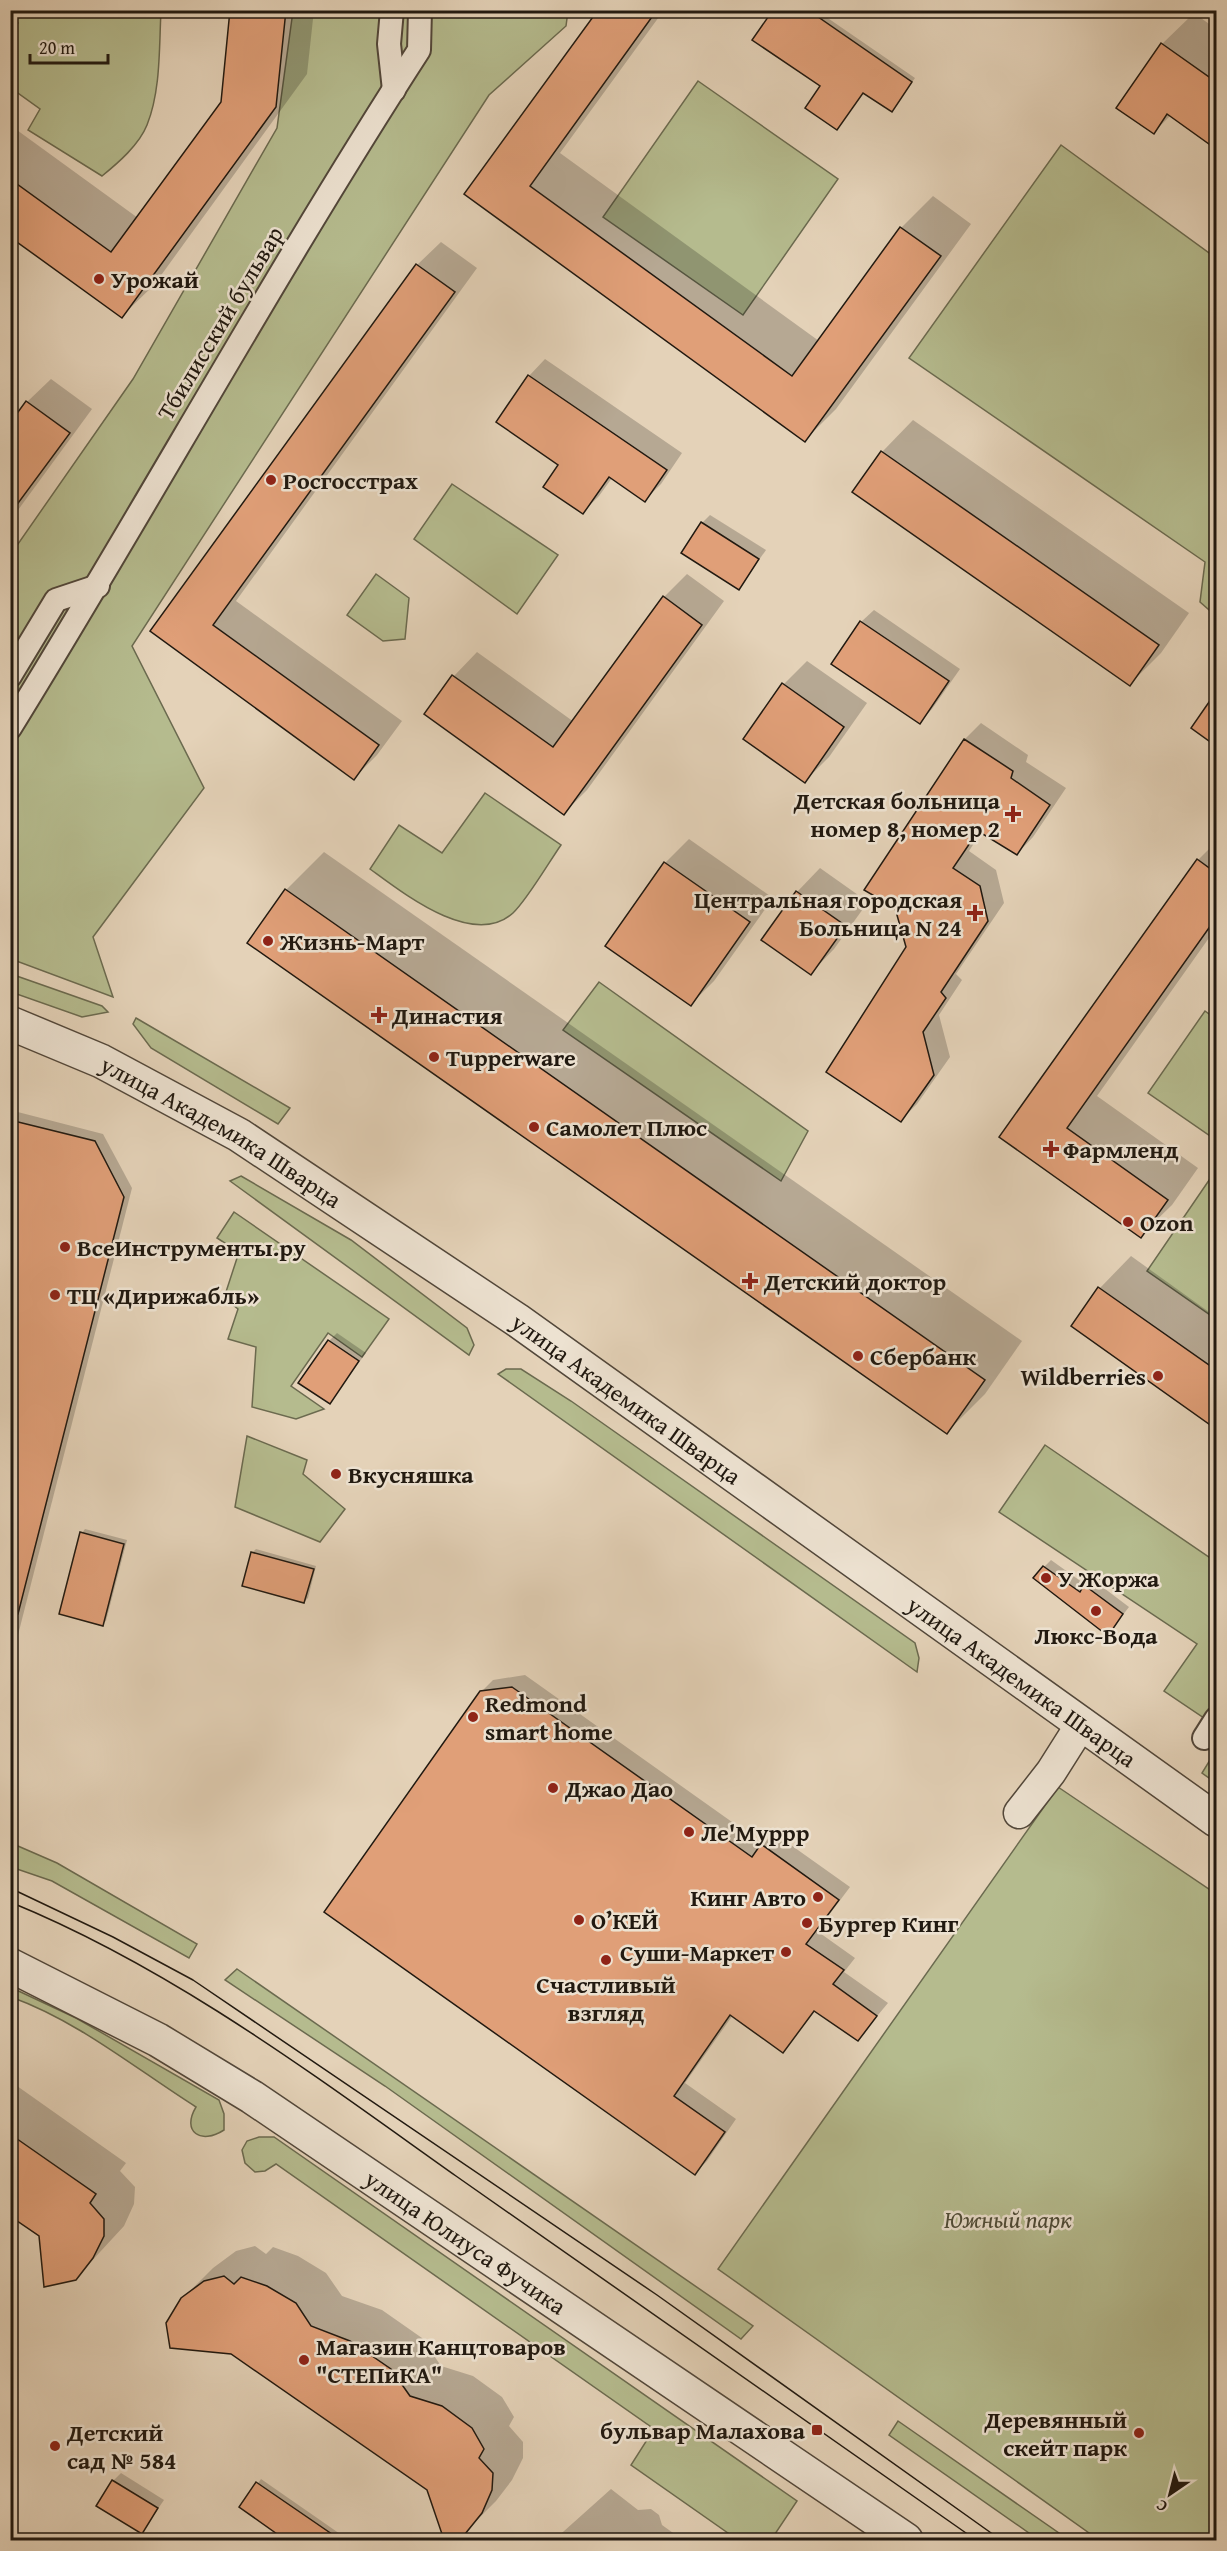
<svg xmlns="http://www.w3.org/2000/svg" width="1227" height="2551" font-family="'Gentium Book Plus',serif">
<rect width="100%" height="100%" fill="#e4d2b8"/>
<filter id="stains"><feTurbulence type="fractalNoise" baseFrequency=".00333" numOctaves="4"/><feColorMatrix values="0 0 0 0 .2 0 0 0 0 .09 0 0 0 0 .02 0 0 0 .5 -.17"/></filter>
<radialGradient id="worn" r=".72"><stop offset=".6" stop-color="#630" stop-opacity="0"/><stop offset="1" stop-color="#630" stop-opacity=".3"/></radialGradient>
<!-- green -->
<g fill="#b5bb8e" stroke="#6b6a4f" stroke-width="1.5">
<path d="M11,10l150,1c-2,36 0,79 -14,114 -8,20 -29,38 -45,51l-74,-46 12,-21 -29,-21v-53l7,-12 -7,-6z"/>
<polygon points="293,11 568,11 566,26 489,95 132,646 204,788 93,937 113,997 11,959 11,554 133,379 277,128"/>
<polygon points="698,81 838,179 743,315 603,217"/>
<polygon points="1061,145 1216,258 1216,616 1200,602 1205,562 909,358"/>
<polygon points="452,484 558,555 517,614 414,539"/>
<polygon points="376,574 409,598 405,639 383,641 347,615"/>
<path d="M485,793l76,52c-12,17 -34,55 -48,68 -40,36 -110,-20 -143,-44l29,-44 43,28z"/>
<polygon points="11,974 102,1006 108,1012 82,1017 11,992"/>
<polygon points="599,982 808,1131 781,1181 563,1030"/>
<polygon points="1205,1011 1216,1019 1216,1140 1148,1093"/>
<polygon points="136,1018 290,1108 278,1124 151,1048 133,1024"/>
<polygon points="1216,1170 1216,1319 1147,1271"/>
<polygon points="241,1176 351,1240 467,1328 474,1345 469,1355 230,1181"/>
<polygon points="234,1212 389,1319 362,1357 328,1333 291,1386 324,1409 296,1419 252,1407 256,1347 228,1339 238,1309 224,1298 239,1252 217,1238"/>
<polygon points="506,1369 521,1369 571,1401 915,1643 919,1658 917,1672 498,1374"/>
<polygon points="247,1436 307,1460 303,1474 345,1509 320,1542 235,1507"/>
<polygon points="1045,1445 1216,1562 1216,1726 1164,1691 1197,1644 999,1512"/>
<polygon points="1213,1755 1216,1757 1216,1783 1202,1773"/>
<polygon points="1058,1787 1216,1894 1216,2540 1099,2540 718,2269"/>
<polygon points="11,1843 57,1863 197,1944 189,1958 52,1881 11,1867"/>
<polygon points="237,1969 753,2326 741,2339 385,2086 225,1980"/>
<path d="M10,1987l66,31 143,82 5,14v16c-23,15 -43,2 -28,-23 -60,-38 -118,-86 -185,-110z"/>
<polygon points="259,2137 274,2137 797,2501 771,2540 738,2540 631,2465 654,2429 276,2164 265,2171 255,2172 245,2163 242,2150 247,2141"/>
<polygon points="898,2421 1069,2540 1039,2540 889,2435"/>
</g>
<!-- shadow -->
<g fill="#0003">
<polygon points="232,10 314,10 307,74 154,285 122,316 10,235 10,125 138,218 222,102"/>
<polygon points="600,10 664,10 560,153 819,341 901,228 933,196 971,224 836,409 805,440 466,194"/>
<polygon points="775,10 816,10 915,78 895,107 863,91 822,86"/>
<polygon points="1194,13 1216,29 1216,147 1171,115 1154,132 1162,44"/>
<polygon points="441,242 477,268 236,601 402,721 377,755 354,778 152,631 417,265"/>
<polygon points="545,359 682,453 661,484 645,500 612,478 599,496 583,512 560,465 498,422 529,376"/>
<polygon points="51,379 92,409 10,521 10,426 27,402"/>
<polygon points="913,420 1189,613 1161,653 1130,684 882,452"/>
<polygon points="710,515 766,550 739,588 702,523"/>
<polygon points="687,574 724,601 587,790 564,813 426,714 454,676 477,652 574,722 664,597"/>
<polygon points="874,610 960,669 932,709 920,722 861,622"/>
<polygon points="807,661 867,703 829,757 805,781 784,684"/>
<polygon points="1216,694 1216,744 1193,728"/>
<polygon points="981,723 1028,755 1026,762 1066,788 1033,837 1017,854 982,831 969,851 996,870 1004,903 956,974 962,980 939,1015 950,1057 917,1104 901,1120 907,948 896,907 866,890 965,739"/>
<polygon points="689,839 773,898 714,981 691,1004 607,946 665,863"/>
<polygon points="1216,842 1216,928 1097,1096 1198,1168 1172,1205 1140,1236 1001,1136 1198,860"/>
<polygon points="324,852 1022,1341 985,1394 947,1432 286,890"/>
<polygon points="820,868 868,902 834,949 811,973 764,940 797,892"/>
<polygon points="10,1110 103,1134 132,1188 18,1635 10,1643"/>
<polygon points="1131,1256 1216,1317 1216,1427 1073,1325 1100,1288"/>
<polygon points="337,1333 366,1353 330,1402 329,1341"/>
<polygon points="85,1529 127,1540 106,1621 102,1624 82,1533"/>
<polygon points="256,1549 316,1566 308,1598 304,1602 252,1553"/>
<polygon points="1051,1560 1086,1585 1092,1579 1129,1607 1108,1634 1044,1567"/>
<polygon points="525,1675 763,1844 774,1833 850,1887 817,1931 855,1958 844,1972 888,2003 858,2039 816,2010 783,2051 733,2015 685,2083 736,2119 707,2161 695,2173 481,1692 493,1680"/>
<polygon points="10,2081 126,2163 120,2171 135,2187 134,2204 124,2226 76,2278 40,2235 10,2214"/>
<polygon points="255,2246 266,2254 273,2247 298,2256 326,2273 342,2296 382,2310 422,2338 441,2366 473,2376 502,2397 514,2417 509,2426 523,2442 523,2458 512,2480 496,2501 464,2533 428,2490 182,2299 213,2268 236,2251"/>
<polygon points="121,2473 164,2500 142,2532 113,2481"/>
<polygon points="261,2479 343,2536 340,2540 241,2507"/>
<polygon points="611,2489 638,2510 651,2509 659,2515 662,2525 683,2540 554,2540"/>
</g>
<!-- building -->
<g fill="#e09f78" stroke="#211910" stroke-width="1.5">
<polygon points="230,10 286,10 276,107 122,318 10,237 10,179 111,252 221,102"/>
<polygon points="598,10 657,10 530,186 792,376 900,227 941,256 805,442 464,194"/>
<polygon points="773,10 808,10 912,82 892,112 863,93 837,130 805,108 820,86 752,40"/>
<polygon points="1161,43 1216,82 1216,149 1167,114 1154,134 1116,108"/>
<polygon points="416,264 455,292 213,625 379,745 354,780 150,631"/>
<polygon points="528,375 667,470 645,502 609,477 583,514 543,487 558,465 496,422"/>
<polygon points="26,401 70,433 10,514 10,423"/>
<polygon points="881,451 1159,645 1130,686 852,492"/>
<polygon points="701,522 759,559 739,590 681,553"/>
<polygon points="663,596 702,625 564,815 424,714 452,675 553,747"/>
<polygon points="860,621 949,681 920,724 831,664"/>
<polygon points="782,683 844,727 805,783 743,739"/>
<polygon points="1216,692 1216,746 1191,728"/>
<polygon points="964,739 1013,771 1011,778 1050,805 1017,855 978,831 953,868 980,886 988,921 941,992 946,998 923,1032 934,1075 901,1122 826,1072 906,947 895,908 864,890"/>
<polygon points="1197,859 1216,873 1216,918 1067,1128 1168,1200 1141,1238 999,1137"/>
<polygon points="664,862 750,922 691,1006 605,946"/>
<polygon points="285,889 985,1380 947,1434 247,943"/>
<polygon points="796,891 846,926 811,975 761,940"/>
<polygon points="10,1120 95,1141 124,1197 18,1614 10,1613"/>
<polygon points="1098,1287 1216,1370 1216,1429 1071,1326"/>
<polygon points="328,1340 359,1361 330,1404 298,1383"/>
<polygon points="80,1532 124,1544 103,1626 59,1614"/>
<polygon points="251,1552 314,1569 304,1603 242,1586"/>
<polygon points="1043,1566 1080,1592 1084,1585 1123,1614 1108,1636 1033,1578"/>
<polygon points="512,1687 752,1857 761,1844 839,1900 806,1944 844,1970 833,1984 877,2016 858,2041 814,2011 783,2053 730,2015 674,2096 725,2132 695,2175 324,1912 480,1691"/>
<polygon points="10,2134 96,2194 90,2203 104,2219 104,2236 93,2258 76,2280 44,2287 39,2236 10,2216"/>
<polygon points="224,2276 234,2284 241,2277 267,2286 296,2303 311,2326 350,2341 391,2369 410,2396 442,2406 472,2428 484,2449 479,2458 493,2473 492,2490 482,2513 465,2534 443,2537 427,2490 231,2354 170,2348 166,2323 181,2298 204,2281"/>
<polygon points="112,2480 158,2508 142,2534 96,2506"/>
<polygon points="256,2482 342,2541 287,2541 239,2507"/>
</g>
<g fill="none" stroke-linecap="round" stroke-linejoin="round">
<defs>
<g id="pedestrian">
<polyline points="392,10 389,44 394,90"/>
<polyline points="10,676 56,600 98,586"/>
<path d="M10,728c139,-225 266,-457 409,-678l1,-40"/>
<polyline points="1204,1738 1216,1719"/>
</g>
<polyline id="minor" points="1019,1813 1051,1772 1082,1723"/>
<g id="tertiary">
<path id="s1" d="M10,1023l91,38 138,74 278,185 699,500"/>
<path id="s2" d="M10,1965l148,75 94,57 654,443"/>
</g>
</defs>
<!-- pedestrian casing -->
<use href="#pedestrian" stroke="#52473a" stroke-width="26"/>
<!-- minor casing -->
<use href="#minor" stroke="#52473a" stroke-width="33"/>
<!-- tertiary casing -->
<use href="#tertiary" stroke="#52473a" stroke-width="36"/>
<!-- pedestrian -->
<use href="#pedestrian" stroke="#ede2d1" stroke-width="22"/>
<!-- minor -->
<use href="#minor" stroke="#ede2d1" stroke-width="30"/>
<!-- tertiary -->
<use href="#tertiary" stroke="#ede2d1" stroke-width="33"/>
<!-- tram -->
<g stroke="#211910" stroke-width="1.5">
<polyline points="10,1888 113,1937 193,1980 657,2295 1001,2540"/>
<path d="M10,1902c162,66 305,174 446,274 174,121 346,244 520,364"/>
</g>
</g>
<!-- markers -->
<g fill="#8f2418" stroke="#ede2d1" stroke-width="2">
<circle cx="99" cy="279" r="6"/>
<circle cx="271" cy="480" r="6"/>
<path d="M1010 805h6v6h6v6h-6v6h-6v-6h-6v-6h6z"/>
<path d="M972 904h6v6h6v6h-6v6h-6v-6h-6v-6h6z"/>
<circle cx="268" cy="941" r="6"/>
<path d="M376 1006h6v6h6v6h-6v6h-6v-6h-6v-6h6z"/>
<circle cx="434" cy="1057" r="6"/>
<circle cx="534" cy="1127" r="6"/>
<path d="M1048 1140h6v6h6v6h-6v6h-6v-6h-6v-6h6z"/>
<circle cx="1128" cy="1222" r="6"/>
<circle cx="65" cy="1247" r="6"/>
<path d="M747 1272h6v6h6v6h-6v6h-6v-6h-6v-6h6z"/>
<circle cx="55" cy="1295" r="6"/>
<circle cx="858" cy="1356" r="6"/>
<circle cx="1158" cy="1376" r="6"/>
<circle cx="336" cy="1474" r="6"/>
<circle cx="1046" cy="1578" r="6"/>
<circle cx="1096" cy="1611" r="6"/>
<circle cx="473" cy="1717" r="6"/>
<circle cx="553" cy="1788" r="6"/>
<circle cx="689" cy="1832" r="6"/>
<circle cx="818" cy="1897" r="6"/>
<circle cx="579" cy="1920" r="6"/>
<circle cx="807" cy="1923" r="6"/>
<circle cx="786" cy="1952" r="6"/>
<circle cx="606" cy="1960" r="6"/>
<circle cx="304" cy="2360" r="6"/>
<rect x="811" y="2424" width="12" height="12" rx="3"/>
<circle cx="1139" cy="2433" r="6"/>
<circle cx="55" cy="2446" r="6"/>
</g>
<g text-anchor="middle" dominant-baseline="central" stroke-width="5" stroke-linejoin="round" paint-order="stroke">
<!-- poi labels -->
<g font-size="24" font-weight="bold" fill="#211910" stroke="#ede2d1" text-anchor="start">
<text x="111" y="279">Урожай</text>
<text x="283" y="480">Росгосстрах</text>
<text x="1000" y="800" text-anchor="end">Детская больница<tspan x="1000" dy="28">номер 8, номер 2</tspan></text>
<text x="962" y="899" text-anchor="end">Центральная городская<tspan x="962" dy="28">Больница N 24</tspan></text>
<text x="280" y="941">Жизнь-Март</text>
<text x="392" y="1015">Династия</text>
<text x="446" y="1057">Tupperware</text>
<text x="546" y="1127">Самолет Плюс</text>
<text x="1063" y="1149">Фармленд</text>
<text x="1140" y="1222">Ozon</text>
<text x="77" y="1247">ВсеИнструменты.ру</text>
<text x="764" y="1281">Детский доктор</text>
<text x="67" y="1295">ТЦ «Дирижабль»</text>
<text x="870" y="1356">Сбербанк</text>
<text x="1146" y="1376" text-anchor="end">Wildberries</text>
<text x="348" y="1474">Вкусняшка</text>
<text x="1058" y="1578">У Жоржа</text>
<text x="1096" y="1635" text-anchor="middle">Люкс-Вода</text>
<text x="485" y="1703">Redmond<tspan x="485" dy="28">smart home</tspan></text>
<text x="565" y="1788">Джао Дао</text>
<text x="701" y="1832">Ле'Муррр</text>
<text x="806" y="1897" text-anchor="end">Кинг Авто</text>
<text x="591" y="1920">О’КЕЙ</text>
<text x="819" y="1923">Бургер Кинг</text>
<text x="774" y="1952" text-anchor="end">Суши-Маркет</text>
<text x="606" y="1984" text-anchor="middle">Счастливый<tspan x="606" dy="28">взгляд</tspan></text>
<text x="316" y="2346">Магазин Канцтоваров<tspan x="316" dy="28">"СТЕПиКА"</tspan></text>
<text x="1127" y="2419" text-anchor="end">Деревянный<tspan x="1127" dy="28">скейт парк</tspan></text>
<text x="805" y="2430" text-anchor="end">бульвар Малахова</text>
<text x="67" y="2432">Детский<tspan x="67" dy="28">сад № 584</tspan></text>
</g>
<!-- street labels -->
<g font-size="24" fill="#211910" stroke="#ede2d1">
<text transform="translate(220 323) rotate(-59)">Тбилисский бульвар</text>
<text stroke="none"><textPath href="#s1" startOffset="238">улица Академика Шварца</textPath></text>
<text stroke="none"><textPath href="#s1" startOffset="724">улица Академика Шварца</textPath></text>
<text stroke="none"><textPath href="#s1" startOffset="1210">улица Академика Шварца</textPath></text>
<text stroke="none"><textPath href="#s2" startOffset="534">улица Юлиуса Фучика</textPath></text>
</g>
<!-- park labels -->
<g font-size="24" font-style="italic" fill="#4d4a36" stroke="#ede2d1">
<text x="1008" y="2219">Южный парк</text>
</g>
</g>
<!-- margin -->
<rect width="1227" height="2551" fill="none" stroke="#e4d2b8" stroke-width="36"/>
<rect x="12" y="12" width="1203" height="2527" fill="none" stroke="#211910" stroke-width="3"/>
<rect x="18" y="18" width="1191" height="2515" fill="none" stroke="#211910" stroke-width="1.5"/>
<!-- north arrow -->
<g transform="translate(1170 2494) rotate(215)" stroke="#ede2d1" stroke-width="4.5" paint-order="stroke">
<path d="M0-4.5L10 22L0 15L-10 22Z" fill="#211910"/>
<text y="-9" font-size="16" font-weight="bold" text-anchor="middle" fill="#211910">С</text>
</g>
<!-- scale -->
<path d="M30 54v9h78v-9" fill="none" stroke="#211910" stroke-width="3"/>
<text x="39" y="54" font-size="18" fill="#211910" stroke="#ede2d1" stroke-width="4.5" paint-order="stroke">20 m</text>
<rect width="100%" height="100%" filter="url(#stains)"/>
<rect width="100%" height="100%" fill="url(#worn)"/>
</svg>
